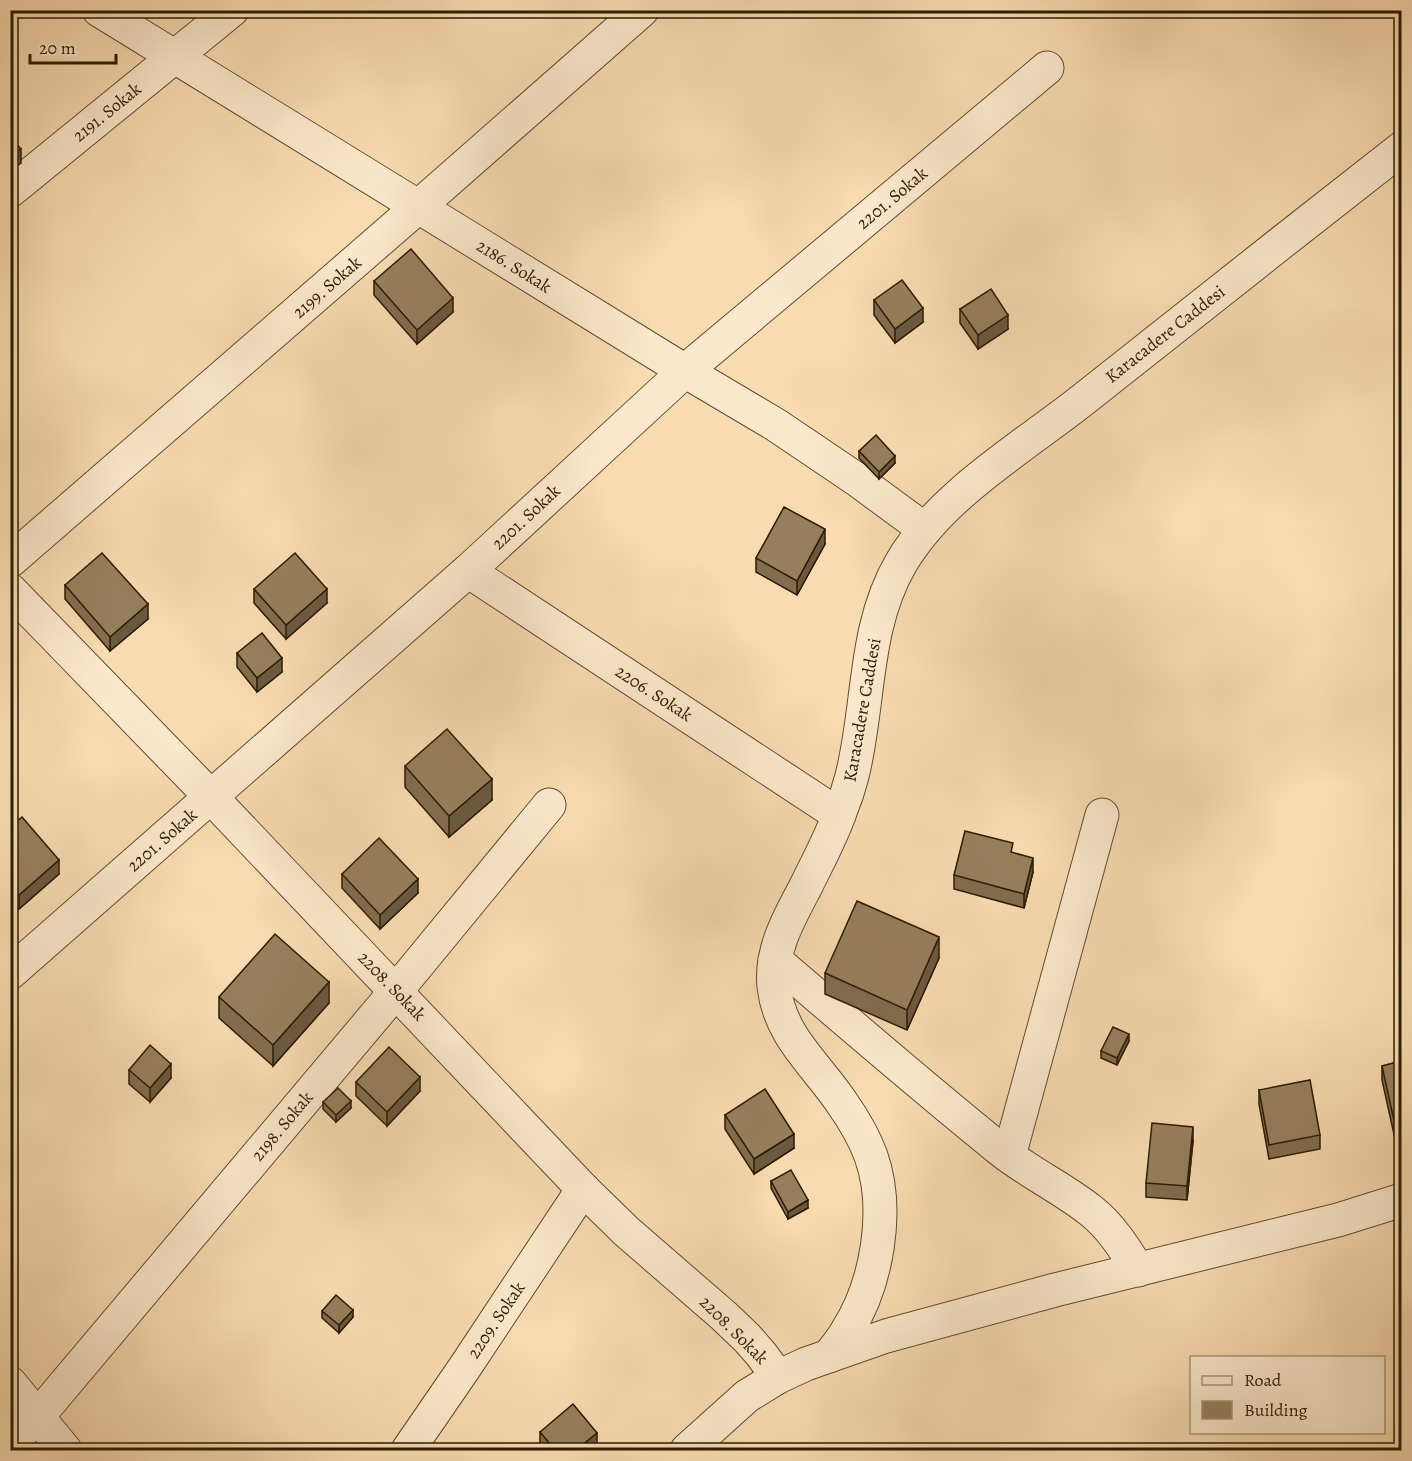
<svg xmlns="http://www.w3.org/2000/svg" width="1412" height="1461" font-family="Alegreya,serif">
<rect width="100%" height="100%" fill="#f9dbb1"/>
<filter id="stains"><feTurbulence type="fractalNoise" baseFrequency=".00333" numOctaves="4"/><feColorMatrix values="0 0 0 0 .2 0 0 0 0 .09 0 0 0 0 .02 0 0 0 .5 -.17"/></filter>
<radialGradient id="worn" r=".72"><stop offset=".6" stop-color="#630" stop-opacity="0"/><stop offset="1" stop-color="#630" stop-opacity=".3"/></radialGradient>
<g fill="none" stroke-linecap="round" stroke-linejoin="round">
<defs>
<g id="minor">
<polyline points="99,10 685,371 776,425 819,454 856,479 924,529"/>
<polyline points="10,191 232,10"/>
<polyline points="10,561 418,207 642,10"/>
<polyline points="468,571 839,815"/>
<polyline points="10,590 211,797 583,1189 626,1231 724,1316 747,1338 761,1354 778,1377"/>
<path d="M775,960c75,64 150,129 227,191 28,22 60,37 88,59 20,15 35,39 48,60"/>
<polyline points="10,973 468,571 685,371 1047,68"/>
<polyline points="1009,1156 1102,815"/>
<path d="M829,1356c6,-8 13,-16 18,-25 30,-47 43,-121 24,-175 -7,-19 -17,-36 -29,-53 -26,-39 -62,-66 -68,-116 -4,-36 15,-69 31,-99 12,-25 26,-50 35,-76 5,-12 9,-24 12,-36 18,-71 11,-148 49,-213 39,-67 119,-114 179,-161 108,-85 214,-170 322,-254"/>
<polyline points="10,1383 65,1450"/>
<polyline points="10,1443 38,1416 396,991 549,805"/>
<polyline points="408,1450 465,1367 583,1189"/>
<polyline points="687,1450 747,1396 778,1377 806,1364 886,1336 1055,1290 1338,1220 1402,1200"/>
</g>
</defs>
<!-- minor casing -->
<use href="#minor" stroke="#5f4b2e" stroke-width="35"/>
<!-- minor -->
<use href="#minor" stroke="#fbe8cc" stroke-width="33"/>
</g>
<!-- wall -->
<g fill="#826d50" stroke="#2c1b02" stroke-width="1.5">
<polygon points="374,281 453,312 417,344 374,295"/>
<polygon points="874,300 923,322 895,343 874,315"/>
<polygon points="960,309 1008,329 978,349 960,323"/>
<polygon points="859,451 895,463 879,479 859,458"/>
<polygon points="825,544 797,595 756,572 756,558"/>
<polygon points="65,585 148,619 110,651 65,599"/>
<polygon points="254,589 327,603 286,639 254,603"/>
<polygon points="237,653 282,672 257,692 237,667"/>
<polygon points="405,766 492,800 449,837 405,787"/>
<polygon points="10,827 59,874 19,909 10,900"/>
<polygon points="1013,853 1033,872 1024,908 954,889 954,875"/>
<polygon points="342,874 418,893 380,929 342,888"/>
<polygon points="939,958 907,1030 825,994 825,973"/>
<polygon points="219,997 329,1003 273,1066 219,1018"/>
<polygon points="1129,1041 1117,1065 1101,1058 1101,1051"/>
<polygon points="1401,1061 1395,1139 1382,1080 1382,1066"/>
<polygon points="129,1070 171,1078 150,1102 129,1084"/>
<polygon points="356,1082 420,1091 387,1126 356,1096"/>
<polygon points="1259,1090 1320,1135 1320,1149 1269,1159 1259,1104"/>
<polygon points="323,1102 351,1108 336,1122 323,1109"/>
<polygon points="725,1115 794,1148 754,1174 725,1129"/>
<polygon points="1193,1141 1187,1200 1146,1197 1146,1183"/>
<polygon points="771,1181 808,1208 788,1219 771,1188"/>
<polygon points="322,1311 353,1317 339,1333 322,1318"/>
<polygon points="540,1432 597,1447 592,1450 543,1450 540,1447"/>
</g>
<!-- shaded-wall -->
<g fill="#6a5941" stroke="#2c1b02" stroke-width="1.5">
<polygon points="21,149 21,163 10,171 10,157"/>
<polygon points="453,298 453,312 417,344 417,330"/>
<polygon points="923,308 923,322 895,343 895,329"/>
<polygon points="1008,315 1008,329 978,349 978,335"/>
<polygon points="895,456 895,463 879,479 879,472"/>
<polygon points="825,529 825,544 797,595 797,581"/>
<polygon points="327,589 327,603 286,639 286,625"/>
<polygon points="148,604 148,619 110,651 110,637"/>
<polygon points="282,658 282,672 257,692 257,678"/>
<polygon points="492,779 492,800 449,837 449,816"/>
<polygon points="1033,858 1033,872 1024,908 1024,894"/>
<polygon points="59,860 59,874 19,909 19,895"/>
<polygon points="418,879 418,893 380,929 380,915"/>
<polygon points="939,937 939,958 907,1030 907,1010"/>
<polygon points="329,982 329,1003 273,1066 273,1045"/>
<polygon points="1129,1034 1129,1041 1117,1065 1117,1058"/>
<polygon points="171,1064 171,1078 150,1102 150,1088"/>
<polygon points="420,1077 420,1091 387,1126 387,1112"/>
<polygon points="351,1101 351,1108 336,1122 336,1115"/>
<polygon points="1401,1123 1401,1137 1395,1139 1395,1125"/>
<polygon points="1193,1127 1193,1141 1187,1200 1187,1186"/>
<polygon points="794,1134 794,1148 754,1174 754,1159"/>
<polygon points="808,1200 808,1208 788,1219 788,1212"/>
<polygon points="353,1310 353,1317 339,1333 339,1325"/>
<polygon points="597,1433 597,1447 592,1450 576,1450"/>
</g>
<!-- building -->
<g fill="#977f5d" stroke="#2c1b02" stroke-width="1.5">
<polygon points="10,137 21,149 10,157"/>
<polygon points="411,249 453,298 417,330 374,281"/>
<polygon points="902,280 923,308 895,329 874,300"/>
<polygon points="991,289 1008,315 978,335 960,309"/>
<polygon points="876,435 895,456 879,472 859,451"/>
<polygon points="784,507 825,529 797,581 756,558"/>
<polygon points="102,553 148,604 110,637 65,585"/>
<polygon points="295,553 327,589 286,625 254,589"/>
<polygon points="262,633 282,658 257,678 237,653"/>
<polygon points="447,729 492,779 449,816 405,766"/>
<polygon points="22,817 59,860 19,895 10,885 10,827"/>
<polygon points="965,831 1013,843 1011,852 1033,858 1024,894 954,875"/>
<polygon points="379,838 418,879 380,915 342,874"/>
<polygon points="857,901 939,937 907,1010 825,973"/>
<polygon points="275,934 329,982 273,1045 219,997"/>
<polygon points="1113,1027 1129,1034 1117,1058 1101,1051"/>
<polygon points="150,1045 171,1064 150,1088 129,1070"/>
<polygon points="389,1047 420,1077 387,1112 356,1082"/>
<polygon points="1401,1061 1401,1123 1395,1125 1382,1066"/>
<polygon points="1310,1080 1320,1135 1269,1145 1259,1090"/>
<polygon points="338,1088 351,1101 336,1115 323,1102"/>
<polygon points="765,1089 794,1134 754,1159 725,1115"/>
<polygon points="1152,1123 1193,1127 1187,1186 1146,1183"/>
<polygon points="791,1170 808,1200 788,1212 771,1181"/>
<polygon points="336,1295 353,1310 339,1325 322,1311"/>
<polygon points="573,1404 597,1433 576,1450 555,1450 540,1432"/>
</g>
<g text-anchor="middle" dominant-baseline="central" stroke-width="6" stroke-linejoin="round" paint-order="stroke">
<!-- street labels -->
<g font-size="18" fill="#2c1b02" stroke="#fbe8cc">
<text transform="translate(107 112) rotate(-39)">2191. Sokak</text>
<text transform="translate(892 198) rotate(-40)">2201. Sokak</text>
<text transform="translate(514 266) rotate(32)">2186. Sokak</text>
<text transform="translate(327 287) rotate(-41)">2199. Sokak</text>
<text transform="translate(1165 334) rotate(-38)">Karacadere Caddesi</text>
<text transform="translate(526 517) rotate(-43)">2201. Sokak</text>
<text transform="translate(654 693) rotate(33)">2206. Sokak</text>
<text transform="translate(862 710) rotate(-80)">Karacadere Caddesi</text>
<text transform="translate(162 840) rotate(-41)">2201. Sokak</text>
<text transform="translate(392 986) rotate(46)">2208. Sokak</text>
<text transform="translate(282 1126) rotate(-50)">2198. Sokak</text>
<text transform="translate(496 1320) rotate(-56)">2209. Sokak</text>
<text transform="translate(734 1330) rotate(45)">2208. Sokak</text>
</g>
</g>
<!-- margin -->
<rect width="1412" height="1461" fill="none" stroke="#f9dbb1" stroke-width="36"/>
<rect x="12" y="12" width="1388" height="1437" fill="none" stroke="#2c1b02" stroke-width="3"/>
<rect x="18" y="18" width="1376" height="1425" fill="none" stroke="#2c1b02" stroke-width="1.5"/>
<!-- legend -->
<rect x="1190" y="1356" width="195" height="78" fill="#fbe8cc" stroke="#a8967b" stroke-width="1.5"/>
<rect x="1202" y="1376" width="30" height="9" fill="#fbe8cc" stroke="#a8967b" stroke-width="1.5"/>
<text x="1244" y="1386" font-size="18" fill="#2c1b02">Road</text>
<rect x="1202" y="1401" width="30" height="18" fill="#977f5d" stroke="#a8967b" stroke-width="1.5"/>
<text x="1244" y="1416" font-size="18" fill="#2c1b02">Building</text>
<!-- scale -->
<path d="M30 54v9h86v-9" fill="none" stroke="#2c1b02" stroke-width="3"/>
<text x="39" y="54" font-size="18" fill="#2c1b02" stroke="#fbe8cc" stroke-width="4.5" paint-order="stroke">20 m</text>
<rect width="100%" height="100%" filter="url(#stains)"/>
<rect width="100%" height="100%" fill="url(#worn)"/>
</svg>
